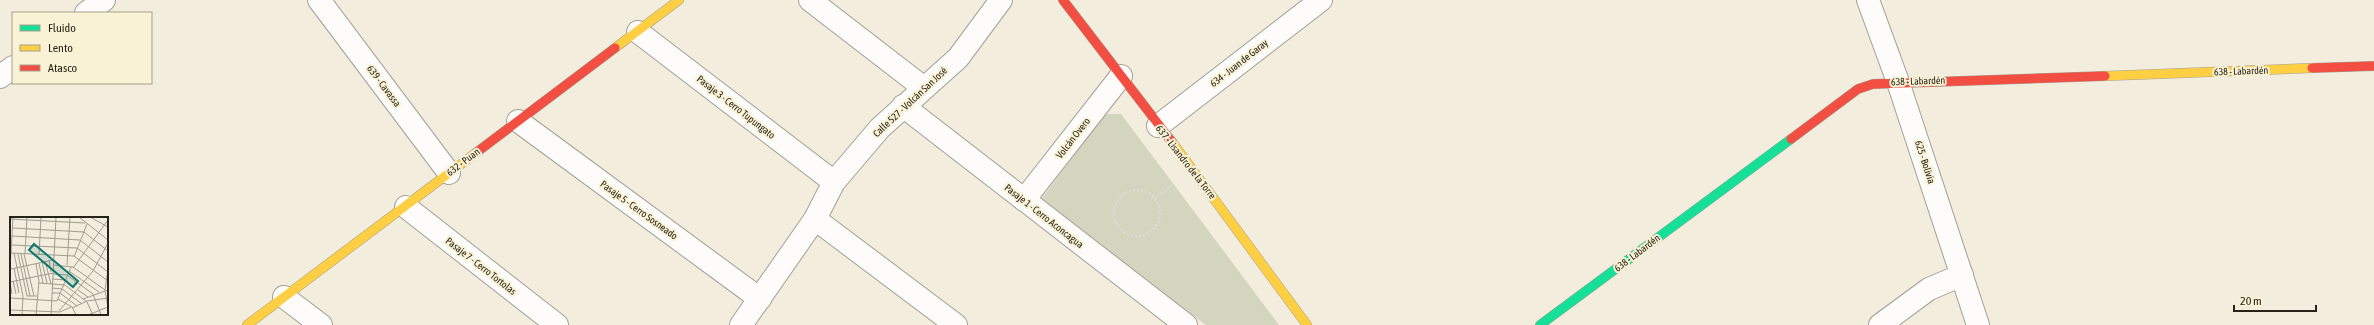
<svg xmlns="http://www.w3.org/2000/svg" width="2374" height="325" font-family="'Asap Condensed',sans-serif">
<rect width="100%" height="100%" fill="#f2eddd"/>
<!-- green -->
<polygon fill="#d4d5bf" points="1105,114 1121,114 1279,325 1206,325 1040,201"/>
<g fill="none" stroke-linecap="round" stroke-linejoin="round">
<defs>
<g id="street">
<polyline points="319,0 449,173"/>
<polyline points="810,0 924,88"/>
<polyline points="1868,0 1898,82 1978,325"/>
<polyline points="86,13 104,0"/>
<polyline points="638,32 834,182"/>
<polyline points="0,77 13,67"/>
<polyline points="903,106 1186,325"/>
<polyline points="518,121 760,299"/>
<polyline points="1158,126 1321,0"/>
<polyline points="1024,200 1121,76"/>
<polyline points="406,207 557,325"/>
<polyline points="815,219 956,325"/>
<polyline points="284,297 321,325"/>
<polyline points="741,325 815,219 834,182 880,128 958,58 1001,0"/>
<polyline points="1880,325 1929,289 1962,275"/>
</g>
<polyline id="fast" points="1540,325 1791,139"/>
<g id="slow">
<polyline points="615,48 679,0"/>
<polyline points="2105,76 2312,68"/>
<polyline points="1172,142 1307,325"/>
<polyline points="247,325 477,152"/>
</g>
<g id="jam">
<polyline points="1063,0 1172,142"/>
<polyline points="2312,68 2374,66"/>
<polyline points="1791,139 1858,89 1873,84 2105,76"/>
<polyline points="477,152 615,48"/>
</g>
</defs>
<!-- street casing -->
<use href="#street" stroke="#a3a094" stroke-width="24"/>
<!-- fast casing -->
<use href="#fast" stroke="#a3a094" stroke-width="10"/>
<!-- slow casing -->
<use href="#slow" stroke="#a3a094" stroke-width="10"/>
<!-- jam casing -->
<use href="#jam" stroke="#a3a094" stroke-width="10"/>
<!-- path -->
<g stroke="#dcdbd6" stroke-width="2.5" stroke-dasharray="2 2" stroke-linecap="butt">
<circle cx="1137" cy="213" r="23"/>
<polyline points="1154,198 1174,184"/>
</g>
<!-- street -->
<use href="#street" stroke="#fdfcfa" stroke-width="22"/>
<!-- fast -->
<use href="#fast" stroke="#16e098" stroke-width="9"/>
<!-- slow -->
<use href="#slow" stroke="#ffcf43" stroke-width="9"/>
<!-- jam -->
<use href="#jam" stroke="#f24e42" stroke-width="9"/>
</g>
<g text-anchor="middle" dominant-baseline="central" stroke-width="4" stroke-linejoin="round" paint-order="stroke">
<!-- street labels -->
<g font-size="10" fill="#262318" stroke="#faf2d5">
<text transform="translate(1239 63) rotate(-38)">634 - Juan de Garay</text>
<text transform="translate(2241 71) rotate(-2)">638 - Labardén</text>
<text transform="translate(1918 81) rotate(-2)">638 - Labardén</text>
<text transform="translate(384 86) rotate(53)">639 - Cavassa</text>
<text transform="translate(910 102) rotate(-43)">Calle 527 - Volcán San José</text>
<text transform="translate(736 107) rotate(38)">Pasaje 3 - Cerro Tupungato</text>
<text transform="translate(1073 138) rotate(-52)">Volcán Overo</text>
<text transform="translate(463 162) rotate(-37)">632 - Puan</text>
<text transform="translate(1186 162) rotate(52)">637 - Lisandro de la Torre</text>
<text transform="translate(1925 162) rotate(72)">625 - Bolivia</text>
<text transform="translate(639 210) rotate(36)">Pasaje 5 - Cerro Sosneado</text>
<text transform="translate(1044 216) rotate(38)">Pasaje 1 - Cerro Aconcagua</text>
<text transform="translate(1637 253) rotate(-37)">638 - Labardén</text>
<text transform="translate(481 266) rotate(38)">Pasaje 7 - Cerro Tortolas</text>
</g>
</g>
<!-- overview -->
<g transform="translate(10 217)">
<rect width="98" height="98" fill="#f2eddd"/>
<path fill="none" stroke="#a09c8e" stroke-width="1" d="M69,0l29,23M80,0l18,10M0,2l75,4M3,11l71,4 24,19M2,19l68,4 28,22M2,28l65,3 31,24M1,36l63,3 34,25M4,36l9,43 -1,19M8,37l9,42h10M11,37l9,42M14,37l10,42M15,37l2,-37M29,38l2,-38M64,40l13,-33M39,43l2,12M35,44l6,23M32,45l5,21M29,46l4,20M26,47l3,17 -3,34M43,48l20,2 32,23M57,48l3,-48M4,51l5,25M63,51l35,-48M1,52l42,-9M98,52l-3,21 3,18M0,53l3,-53M59,54l30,21M43,57l14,1 26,19 8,21M42,62l14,1M3,64l3,13M0,65l43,-9M0,65l2,12M29,66l26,2 22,17 6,13M42,71l10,1 20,15M68,73l10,7M42,76h8l17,13M0,81l47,3 14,-34M48,82l14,8 4,8M73,82l25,-9M62,91l15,-7 21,-3M0,93l50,2 11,-5M49,94l34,-40 15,-28M41,98l5,-98M78,98l20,-8"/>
<path fill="#0f766e" fill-opacity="0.15" stroke="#0f766e" stroke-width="2" d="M24,27l44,37 -5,6 -44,-37z"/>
<rect width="98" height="98" fill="none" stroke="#262318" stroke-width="2"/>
</g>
<!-- legend -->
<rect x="12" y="12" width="140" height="72" fill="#faf2d5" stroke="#a59f89"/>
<rect x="20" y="25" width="20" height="6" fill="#16e098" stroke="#a59f89"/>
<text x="48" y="32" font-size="12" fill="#262318">Fluido</text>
<rect x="20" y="45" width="20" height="6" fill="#ffcf43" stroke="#a59f89"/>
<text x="48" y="52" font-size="12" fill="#262318">Lento</text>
<rect x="20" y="65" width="20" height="6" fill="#f24e42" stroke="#a59f89"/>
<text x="48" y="72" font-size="12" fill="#262318">Atasco</text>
<!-- scale -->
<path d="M2234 305v6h82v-6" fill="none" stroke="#262318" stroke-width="2"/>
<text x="2240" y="305" font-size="12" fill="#262318" stroke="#faf2d5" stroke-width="3" paint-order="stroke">20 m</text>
</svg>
